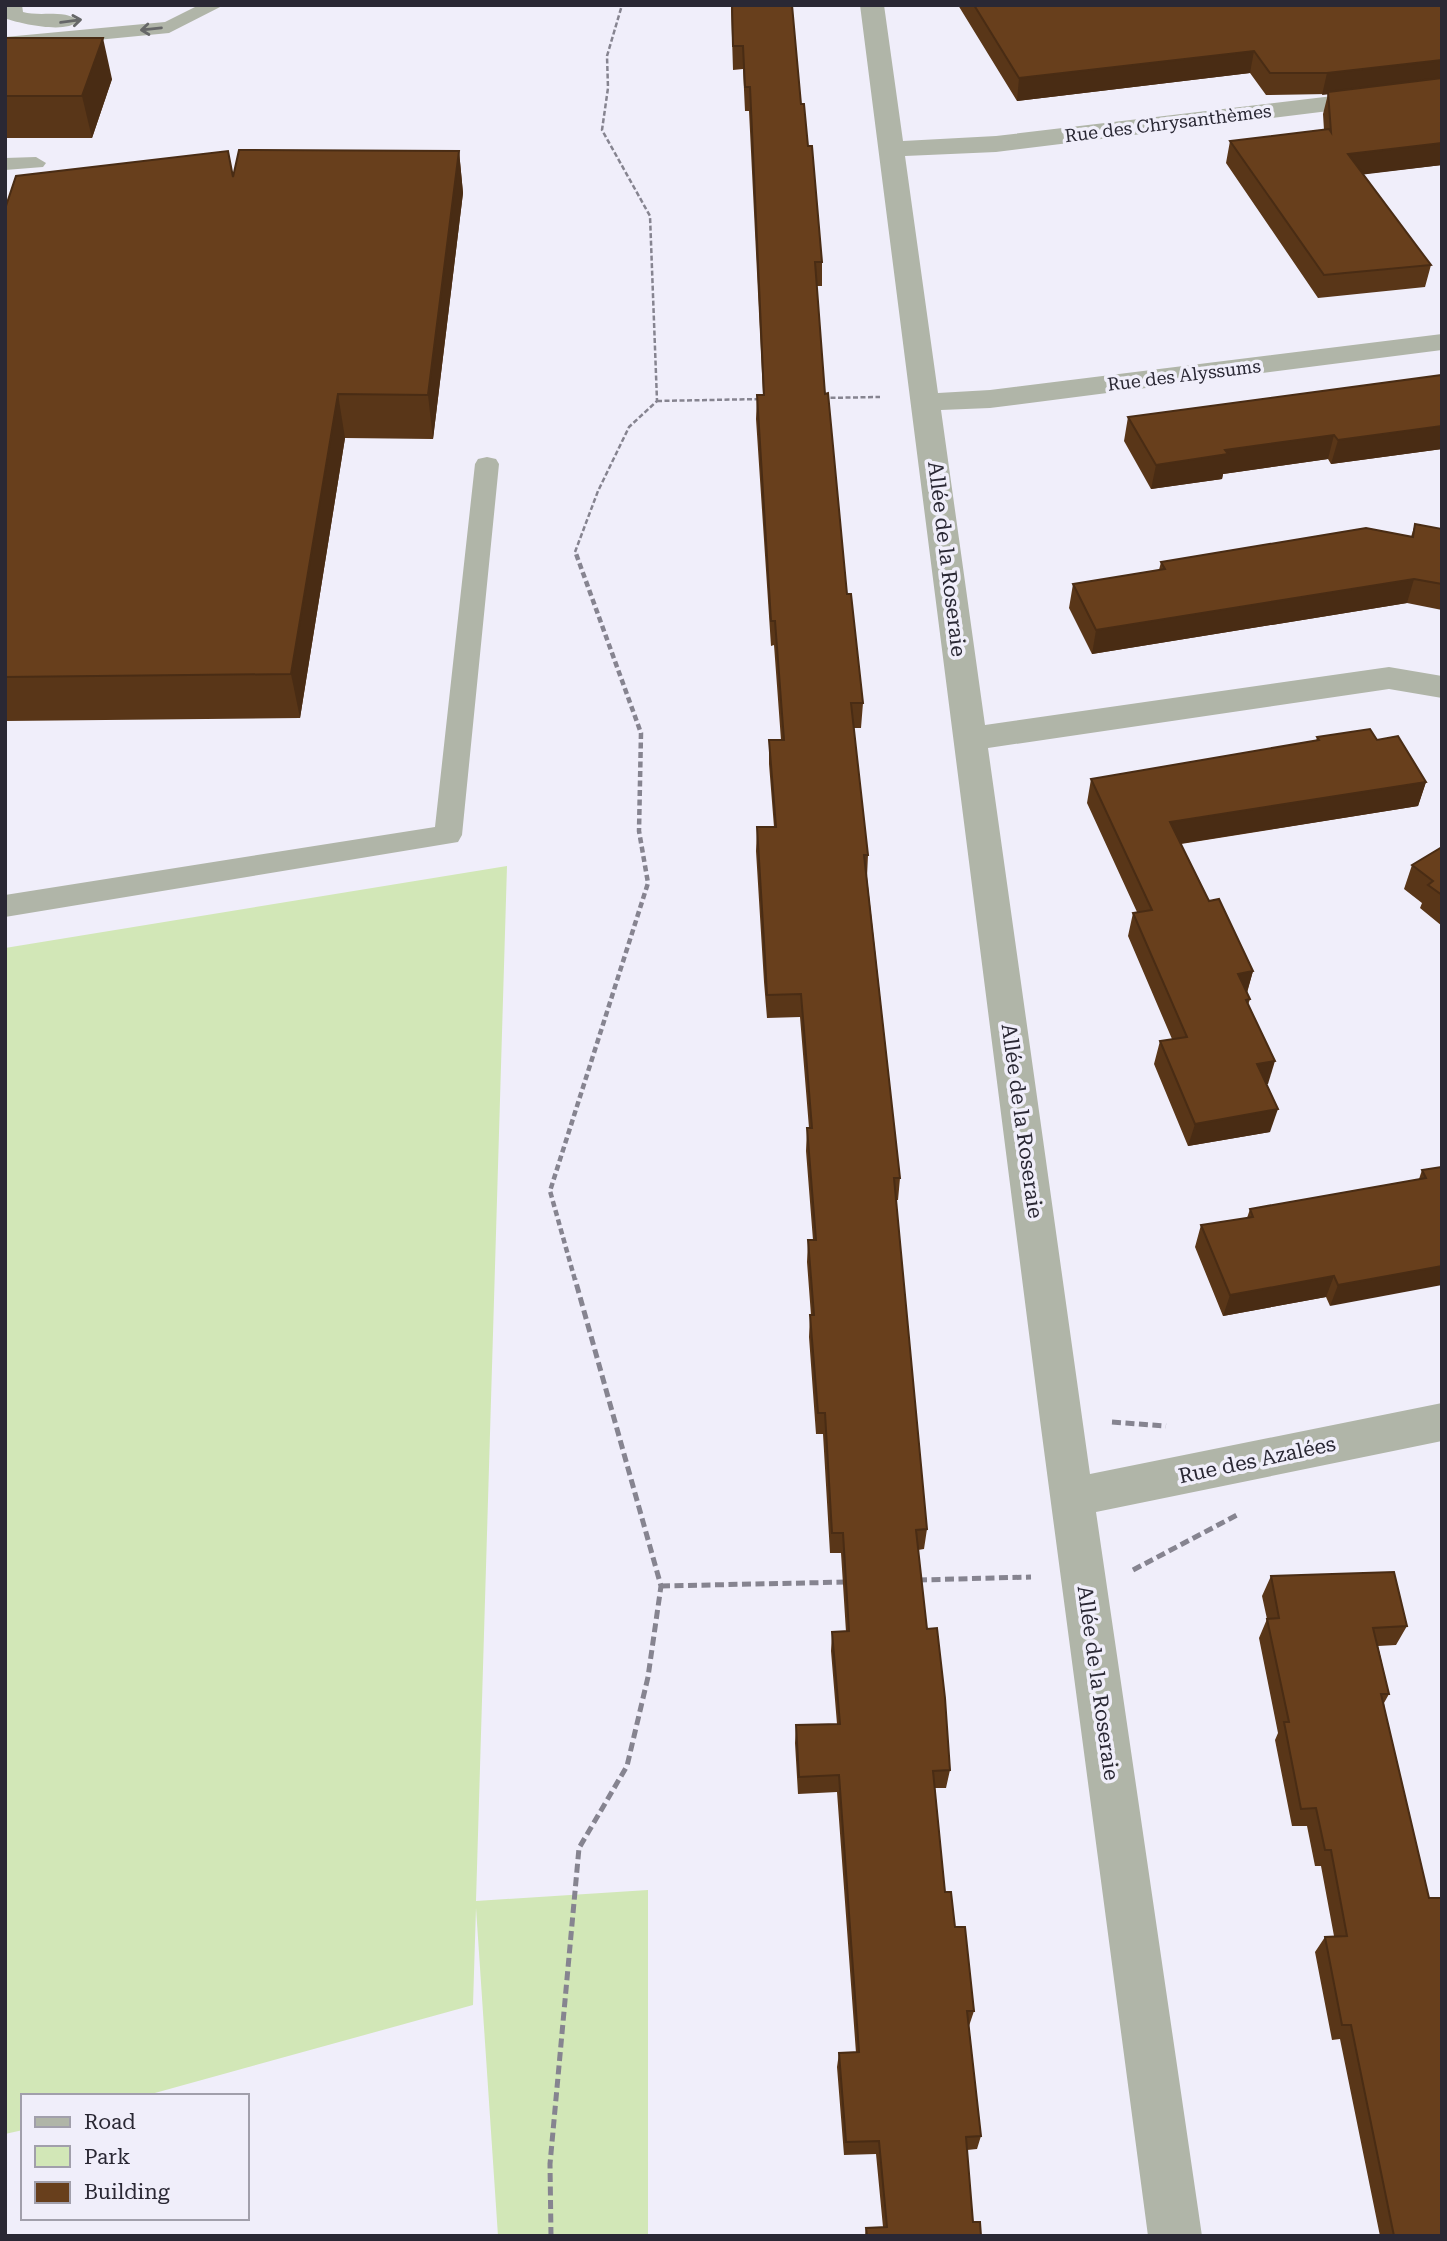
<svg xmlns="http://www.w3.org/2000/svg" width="1447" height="2241" font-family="'Roboto Serif',serif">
<rect width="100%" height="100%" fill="#f0eefa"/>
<!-- green -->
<polygon fill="#d2e7b7" points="507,866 476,1901 648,1890 648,2236 498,2236 476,1908 473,2005 144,2096 23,2096 23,2130 5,2134 5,948"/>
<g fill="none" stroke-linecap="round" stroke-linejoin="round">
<!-- path-far2 -->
<g stroke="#868490" stroke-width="2.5" stroke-dasharray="5 2.5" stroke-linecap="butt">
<polyline points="823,398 880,397"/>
<polyline points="657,401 761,399"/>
<polyline points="575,552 598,491 629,427 657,401 650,216 602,130 608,88 607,56 622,5"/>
</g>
<!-- path-far1 -->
<polyline stroke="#868490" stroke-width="4.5" stroke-dasharray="6 3.5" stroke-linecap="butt" points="575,1280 550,1191 648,883 639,831 641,733 575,551"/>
<!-- path -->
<g stroke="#868490" stroke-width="5" stroke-dasharray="9 4.5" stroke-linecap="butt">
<polyline points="1112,1422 1166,1426"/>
<polyline points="1133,1570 1237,1515"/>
<polyline points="918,1580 1031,1577"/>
<polyline points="661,1586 849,1582"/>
<polyline points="551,2236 550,2164 579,1848 627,1766 648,1677 661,1586 575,1279"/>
</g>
<!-- lane -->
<g fill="#b0b5a8" fill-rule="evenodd">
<path d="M5,5h17l1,7c16,5 43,-3 55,9 -11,13 -56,3 -71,-2z"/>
<polygon points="199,5 224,5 169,33 5,49 5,37 165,22"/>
<polygon points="36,157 46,163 43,167 5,170 5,158"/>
<polygon points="487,457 496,459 499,464 462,835 458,842 5,917 5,895 435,827 475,464 478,459"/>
</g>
<!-- street -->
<polygon fill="#b0b5a8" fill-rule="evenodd" points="860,5 884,5 903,141 996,136 1442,83 1442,97 996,152 905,156 938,393 990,390 1442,334 1442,350 990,408 941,410 985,725 1389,667 1442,676 1442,698 1389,689 988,748 1090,1474 1442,1403 1442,1441 1096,1512 1202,2236 1148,2236 1040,1420"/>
</g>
<!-- wall -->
<g fill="#593618">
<polygon points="731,5 792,5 801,104 808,146 822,262 822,286 817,286 825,394 847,594 863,703 861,728 854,728 868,855 867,877 900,1178 898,1200 896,1200 927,1529 924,1549 918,1550 927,1629 950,1770 946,1788 935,1788 945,1892 955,1927 974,2011 969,2026 981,2136 977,2149 967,2150 973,2222 981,2236 865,2236 866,2228 883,2227 876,2154 844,2155 837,2067 839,2053 856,2053 837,1792 798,1794 795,1743 796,1725 837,1724 831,1651 832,1632 846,1632 841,1553 830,1553 823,1434 816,1434 809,1337 810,1315 811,1315 807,1262 808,1240 813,1240 806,1151 807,1128 809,1128 800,1017 767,1018 764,982 756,851 757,827 774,827 769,764 769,740 781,740 774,645 771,646 756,419 757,395 763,395 749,111 745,111 743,69 733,70"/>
<polygon points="958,5 1442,5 1442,165 1363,174 1431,265 1425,287 1318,298 1226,163 1230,141 1324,130 1323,114 1328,94 1266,95 1250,73 1017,101"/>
<polygon points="5,38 112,79 92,138 5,138"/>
<polygon points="459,151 463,193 433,439 345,438 300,718 5,721 5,209 233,177"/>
<polygon points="1442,375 1442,449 1331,464 1328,459 1223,474 1222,479 1151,489 1124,441 1128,417"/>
<polygon points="1415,524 1442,529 1442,610 1407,603 1092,654 1069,608 1073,584 1159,570 1161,562 1411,537"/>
<polygon points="1317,737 1377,740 1426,782 1418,806 1181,844 1209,901 1253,971 1247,993 1250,999 1248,1005 1268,1084 1266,1084 1270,1132 1188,1146 1154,1064 1160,1041 1172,1039 1128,936 1133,913 1137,912 1087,803 1091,779 1316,741"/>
<polygon points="1442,847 1442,926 1420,908 1422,903 1404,889 1412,865"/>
<polygon points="1442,1167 1330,1306 1326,1297 1223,1316 1195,1247 1201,1225 1247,1218 1250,1209 1419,1179 1422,1170"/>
<polygon points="1271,1576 1407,1626 1396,1645 1378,1646 1389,1694 1384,1703 1442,2236 1380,2236 1340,2039 1332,2040 1315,1952 1325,1937 1334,1936 1321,1866 1315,1866 1307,1826 1292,1826 1275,1740 1278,1733 1259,1638 1267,1619 1262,1596"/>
</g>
<!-- shaded-wall -->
<g fill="#492c14">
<polygon points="103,38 112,79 92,138 82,96"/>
<polygon points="1254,51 1250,73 1017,101 1019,78"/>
<polygon points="1442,60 1442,81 1322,95 1327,73"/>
<polygon points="1442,143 1442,165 1343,177 1348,154"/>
<polygon points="459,151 463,193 433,439 428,395"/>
<polygon points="338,394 345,438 300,718 291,674"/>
<polygon points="1442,426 1442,449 1331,464 1338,440"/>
<polygon points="1334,435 1328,459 1223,474 1222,479 1151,489 1156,465 1225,450"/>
<polygon points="1414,579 1407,603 1092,654 1096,630"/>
<polygon points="1426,782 1418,806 1165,846 1170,822"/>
<polygon points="1253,971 1246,995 1238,974"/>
<polygon points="1275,1061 1268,1084 1250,1087 1257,1064"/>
<polygon points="1278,1109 1270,1132 1188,1146 1195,1124"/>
<polygon points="1442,1266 1442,1285 1330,1306 1338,1285"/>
<polygon points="1334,1276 1326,1297 1223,1316 1230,1295"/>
</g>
<!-- building -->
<g fill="#683f1c" stroke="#492c14" stroke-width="2">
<polygon points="732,5 792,5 801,104 804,104 808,146 812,146 822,262 815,262 825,394 828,393 847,594 851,594 863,703 851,703 868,855 864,855 900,1178 894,1178 927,1529 916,1530 927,1629 937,1628 945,1698 950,1770 933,1771 945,1892 951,1892 955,1927 965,1927 974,2011 967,2011 981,2136 966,2137 973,2222 980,2222 981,2236 867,2236 866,2228 887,2227 879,2141 846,2142 839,2053 859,2052 839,1775 799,1777 796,1725 840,1724 832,1632 849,1631 843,1533 832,1533 825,1413 818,1413 810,1315 814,1315 808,1240 816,1240 807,1128 812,1128 801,994 767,995 765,958 757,827 776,827 769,740 784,740 775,621 771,621 757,395 764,395 750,87 745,87 743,46 733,46"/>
<polygon points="974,5 1442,5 1442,60 1327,73 1270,73 1254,51 1019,78"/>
<polygon points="5,38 103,38 82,96 5,96"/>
<polygon points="1442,78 1442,143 1348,154 1431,265 1324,275 1230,141 1329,129 1331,132 1328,92"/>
<polygon points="239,150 459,151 428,395 338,394 291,674 5,677 5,209 16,176 228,151 233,177"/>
<polygon points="1442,375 1442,426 1338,440 1334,435 1225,450 1228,454 1156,465 1128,417"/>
<polygon points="1415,524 1442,529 1442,584 1414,579 1096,630 1073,584 1165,569 1161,562 1366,528 1413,537"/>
<polygon points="1370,729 1377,740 1398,736 1426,782 1170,822 1209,901 1219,899 1253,971 1238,974 1250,999 1246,1000 1275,1061 1257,1064 1278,1109 1195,1124 1160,1041 1187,1037 1133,913 1152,910 1091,779 1319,740 1317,737"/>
<polygon points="1442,847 1442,895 1428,885 1433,881 1412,865"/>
<polygon points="1442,1167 1442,1266 1338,1285 1334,1276 1230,1295 1201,1225 1253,1217 1250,1209 1426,1178 1422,1170"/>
<polygon points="1394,1572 1407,1626 1373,1628 1389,1694 1381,1694 1429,1898 1442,1898 1442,2236 1394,2236 1351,2025 1342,2025 1325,1937 1347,1936 1331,1850 1325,1850 1316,1808 1301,1809 1284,1722 1289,1722 1267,1619 1279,1618 1271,1576"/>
</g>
<!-- one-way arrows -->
<defs><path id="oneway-shaft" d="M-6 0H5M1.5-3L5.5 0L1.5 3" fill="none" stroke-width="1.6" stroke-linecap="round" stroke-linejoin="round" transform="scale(1.75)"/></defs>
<g stroke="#666768">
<use href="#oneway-shaft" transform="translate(71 21) rotate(-8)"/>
<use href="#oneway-shaft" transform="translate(151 29) rotate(174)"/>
</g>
<g text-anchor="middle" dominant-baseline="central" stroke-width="7" stroke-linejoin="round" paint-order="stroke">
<!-- far-street labels -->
<g font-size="18" fill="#2a2834" stroke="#f0eefa">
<text transform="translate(1168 123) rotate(-7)">Rue des Chrysanthèmes</text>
<text transform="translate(1184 375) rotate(-7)">Rue des Alyssums</text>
</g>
<!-- street labels -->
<g font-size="21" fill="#2a2834" stroke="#f0eefa">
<text transform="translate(947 559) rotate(83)">Allée de la Roseraie</text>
<text transform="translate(1022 1121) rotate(82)">Allée de la Roseraie</text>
<text transform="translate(1257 1460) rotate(-12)">Rue des Azalées</text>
<text transform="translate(1098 1683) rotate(82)">Allée de la Roseraie</text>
</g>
</g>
<!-- border -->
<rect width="1447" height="2241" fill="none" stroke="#2a2834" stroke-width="14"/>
<!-- legend -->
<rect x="21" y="2094" width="228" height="126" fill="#f0eefa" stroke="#a19fab" stroke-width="2"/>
<rect x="35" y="2117" width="35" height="10" fill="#b0b5a8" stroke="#a19fab" stroke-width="2"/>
<text x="84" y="2129" font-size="21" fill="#2a2834">Road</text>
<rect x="35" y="2146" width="35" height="21" fill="#d2e7b7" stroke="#a19fab" stroke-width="2"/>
<text x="84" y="2164" font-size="21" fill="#2a2834">Park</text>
<rect x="35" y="2182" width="35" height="21" fill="#683f1c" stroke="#a19fab" stroke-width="2"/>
<text x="84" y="2199" font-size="21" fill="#2a2834">Building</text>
</svg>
